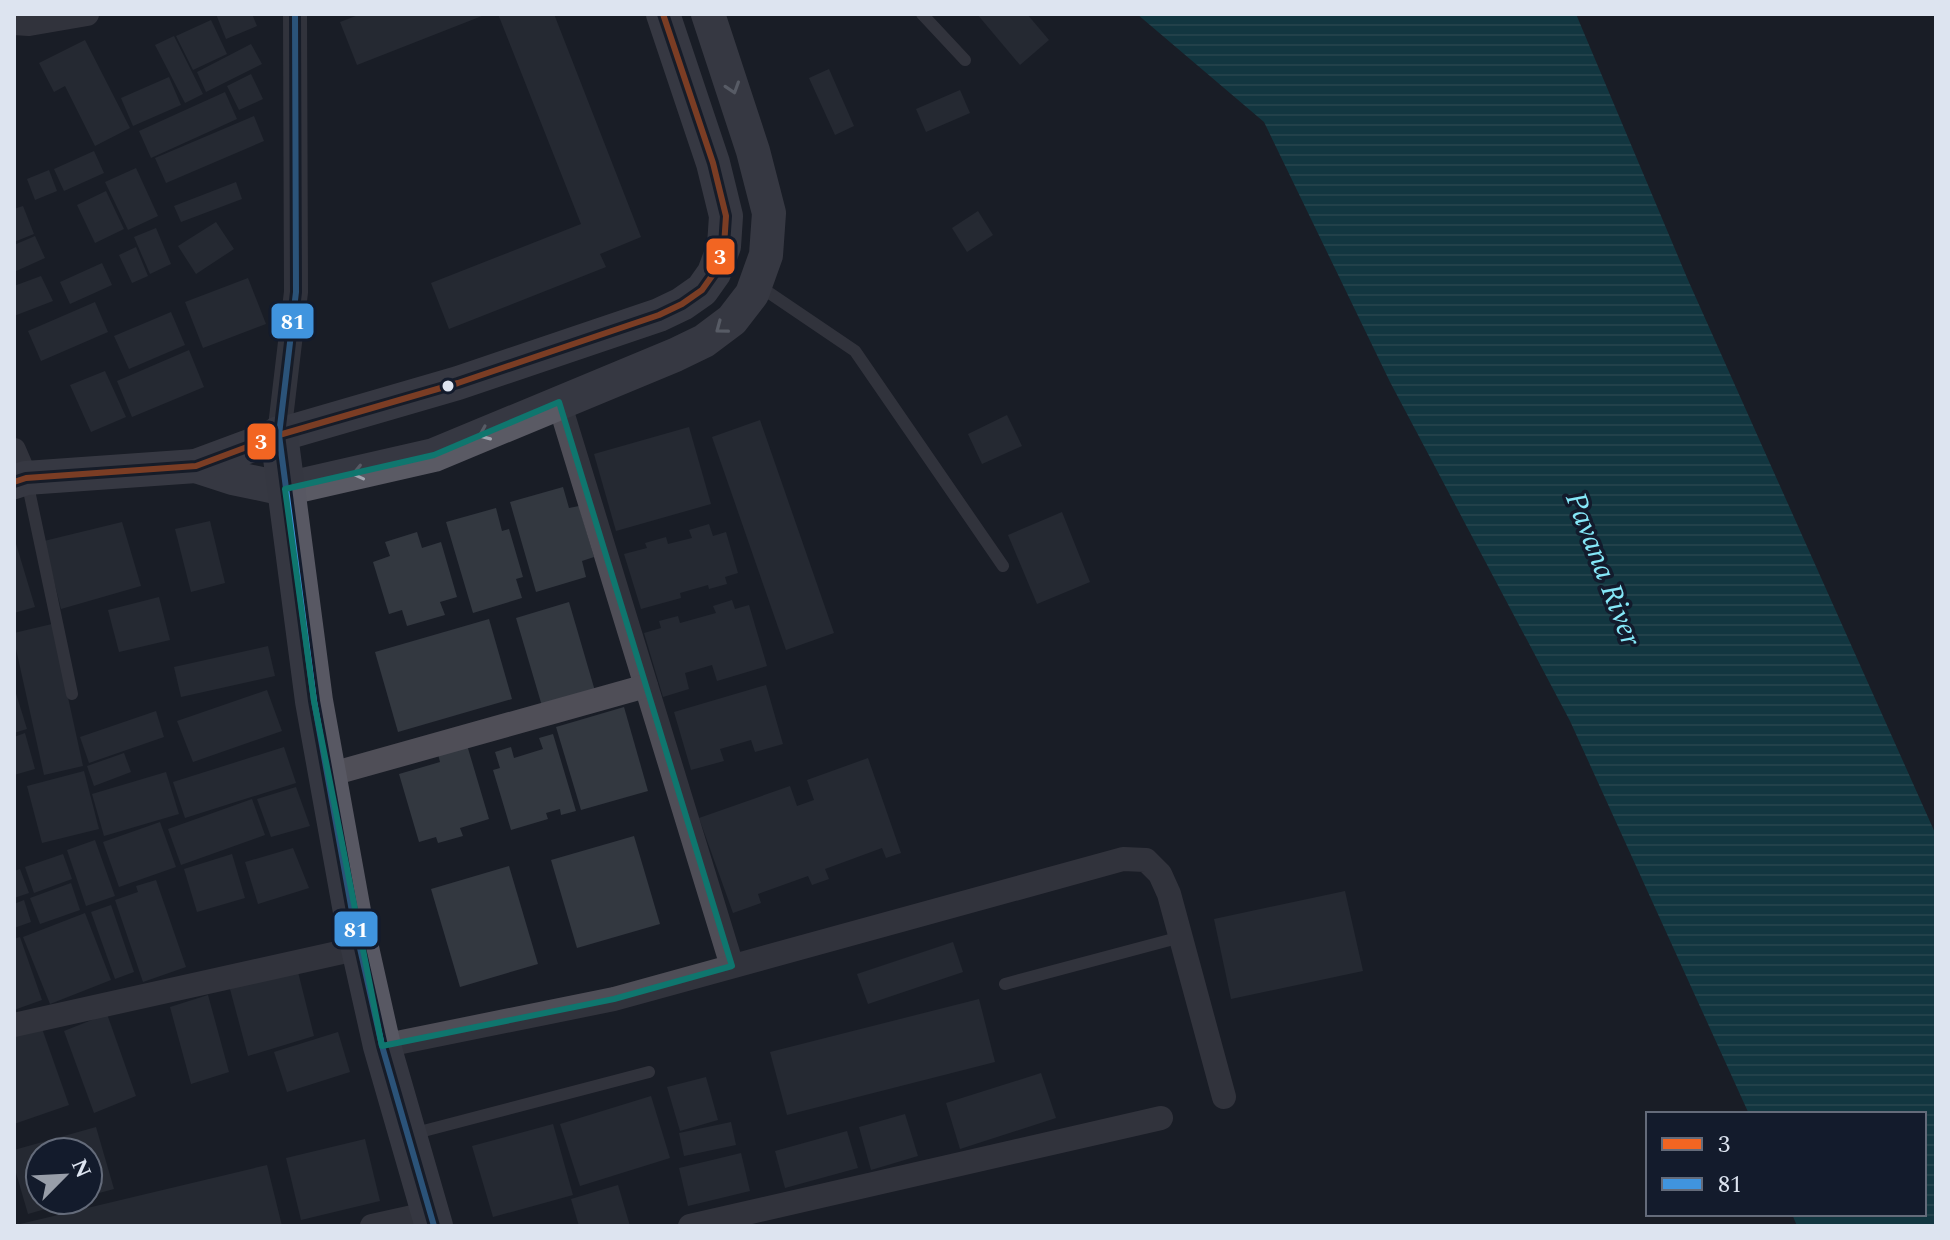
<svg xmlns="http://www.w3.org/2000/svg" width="1950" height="1240" font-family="Spectral,serif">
<defs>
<pattern id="water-rules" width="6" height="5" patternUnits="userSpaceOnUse" patternTransform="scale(2)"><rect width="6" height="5" fill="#0a555f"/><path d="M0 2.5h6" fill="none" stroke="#2d6d76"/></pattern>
</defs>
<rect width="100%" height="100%" fill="#191d26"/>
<!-- water -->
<polygon fill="url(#water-rules)" points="1137,14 1576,14 1688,280 1936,835 1936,1226 1797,1226 1792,1214 1924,1214 1924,1114 1749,1114 1570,721 1390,382 1264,122"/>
<!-- building -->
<g fill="#333840">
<polygon points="216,14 252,14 257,26 226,39"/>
<polygon points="361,14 487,14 357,65 340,22"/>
<polygon points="498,14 554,14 641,237 600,254 606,267 449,329 431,283 581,224"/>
<polygon points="977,14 1027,14 1049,40 1020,65"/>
<polygon points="211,20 227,54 193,70 176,36"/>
<polygon points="174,36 203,94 185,103 155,45"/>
<polygon points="85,40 130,128 95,146 65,86 54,92 39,63"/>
<polygon points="251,44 262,64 206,92 197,72"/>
<polygon points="829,69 854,126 835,135 809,78"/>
<polygon points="251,74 263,99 239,110 227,86"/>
<polygon points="169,77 181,105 133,126 121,98"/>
<polygon points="960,90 970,113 926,132 916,109"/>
<polygon points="225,92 237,119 151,158 139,131"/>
<polygon points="254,116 264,141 166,183 155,158"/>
<polygon points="94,151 104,173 64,191 54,169"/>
<polygon points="136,168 158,216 128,230 105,182"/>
<polygon points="49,170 57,191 35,200 27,179"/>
<polygon points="236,182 242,199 181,222 174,206"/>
<polygon points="106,191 124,229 95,243 77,205"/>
<polygon points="23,206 34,234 14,242 14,209"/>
<polygon points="978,211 993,235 967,252 952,228"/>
<polygon points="216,222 234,249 196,274 178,246"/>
<polygon points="156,228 171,264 150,274 134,237"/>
<polygon points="35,236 45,258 14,272 14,245"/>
<polygon points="136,247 148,276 132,283 119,255"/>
<polygon points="102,263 112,285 70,304 60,282"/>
<polygon points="41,276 53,301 14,316 14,286"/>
<polygon points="248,278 266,324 203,348 185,302"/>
<polygon points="95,302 108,332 41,361 28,331"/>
<polygon points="171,312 185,345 129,369 114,336"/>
<polygon points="189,350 204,387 132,417 117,381"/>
<polygon points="105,371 126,417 91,432 70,385"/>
<polygon points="1007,415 1022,446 982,464 968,434"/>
<polygon points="760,420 834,633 786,650 712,437"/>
<polygon points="689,427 711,504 616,531 594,454"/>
<polygon points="563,487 569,508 579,506 594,557 582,561 586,577 536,592 510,502"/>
<polygon points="496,508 502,531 509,529 523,577 516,579 522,598 473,613 446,522"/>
<polygon points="1062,512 1090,582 1037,604 1008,535"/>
<polygon points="210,521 225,583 191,592 175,529"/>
<polygon points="122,522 141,586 61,609 44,541"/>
<polygon points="709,524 713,536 726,532 738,573 725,577 727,584 709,589 708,585 680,593 681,598 641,609 624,554 647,548 645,543 666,537 668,544 692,538 689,530"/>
<polygon points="417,532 422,548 441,542 457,597 440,602 445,615 407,626 402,610 389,614 373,562 390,556 385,542"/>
<polygon points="14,537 35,607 14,613"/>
<polygon points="159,597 170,640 119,652 108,610"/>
<polygon points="732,600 735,609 749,605 767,666 717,681 712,665 685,673 689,689 663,697 644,633 661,628 659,621 678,616 680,623 716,613 713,606"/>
<polygon points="569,602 595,691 542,706 516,618"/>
<polygon points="489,619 512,699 398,732 375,652"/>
<polygon points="52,624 83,766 44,775 14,640 14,633"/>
<polygon points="268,646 275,676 181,697 174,667"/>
<polygon points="766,685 783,744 755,752 751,740 720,749 724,761 691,770 674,712"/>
<polygon points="14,687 27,729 14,733"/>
<polygon points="267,690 282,731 193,762 177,721"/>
<polygon points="624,707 648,791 581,810 556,727"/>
<polygon points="156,711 164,737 89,763 80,737"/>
<polygon points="25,733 35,769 14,775 14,737"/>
<polygon points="553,734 576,811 561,815 560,809 546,813 548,819 511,830 493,770 500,768 495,752 511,747 514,758 543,749 539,738"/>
<polygon points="467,745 489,819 460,828 463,836 438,843 436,837 419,842 399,774 440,762 438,754"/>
<polygon points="284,747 296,783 185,818 173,782"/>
<polygon points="124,753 131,772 94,786 87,766"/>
<polygon points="868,758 901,853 886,858 882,848 825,869 829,879 812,885 808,876 758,894 761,903 733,913 699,818 790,786 797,806 814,800 807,780"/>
<polygon points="84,771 99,829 42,843 27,786"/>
<polygon points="166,772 179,814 104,836 92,794"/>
<polygon points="296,787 310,826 271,837 257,799"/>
<polygon points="252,799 265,835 181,865 168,829"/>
<polygon points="160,822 176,867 119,887 103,842"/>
<polygon points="634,836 660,924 577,948 551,860"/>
<polygon points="95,840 115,896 86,906 67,850"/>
<polygon points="293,848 309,888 258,904 245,862"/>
<polygon points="63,854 72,879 34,893 25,867"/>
<polygon points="232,854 245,898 197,912 184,869"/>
<polygon points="509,866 538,964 460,987 431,889"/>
<polygon points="20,869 29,893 14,898 14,871"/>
<polygon points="156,880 186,967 143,982 115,900 138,892 136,886"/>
<polygon points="71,883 80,910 40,924 30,898"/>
<polygon points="1345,891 1363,971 1231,999 1214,919"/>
<polygon points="24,900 31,922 14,928 14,904"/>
<polygon points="111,905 134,972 115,979 91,912"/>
<polygon points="85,913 111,980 50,1004 23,937"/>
<polygon points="20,937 42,1000 14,1010 14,939"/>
<polygon points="953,942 963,972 868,1004 857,974"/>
<polygon points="297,968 314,1036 248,1056 230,989"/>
<polygon points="208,995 229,1072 191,1084 170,1007"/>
<polygon points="979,999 995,1062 787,1115 770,1052"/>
<polygon points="107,1014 136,1096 94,1113 64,1031"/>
<polygon points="39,1020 69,1105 14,1124 14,1029"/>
<polygon points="338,1032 350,1072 287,1092 274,1052"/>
<polygon points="1041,1073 1056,1118 960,1149 946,1103"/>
<polygon points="706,1077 718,1120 680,1131 667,1087"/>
<polygon points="651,1096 670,1158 580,1186 560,1124"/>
<polygon points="905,1114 918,1156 871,1170 859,1127"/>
<polygon points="731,1122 736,1145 684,1156 679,1133"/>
<polygon points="553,1124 573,1195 493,1217 472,1146"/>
<polygon points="96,1127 114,1189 88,1196 88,1152 40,1152 40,1200 73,1201 28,1214 14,1166 14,1150"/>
<polygon points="847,1131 858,1168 785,1188 775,1151"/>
<polygon points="365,1139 380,1201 301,1220 286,1158"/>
<polygon points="741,1153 750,1191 688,1206 679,1168"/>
<polygon points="267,1165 282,1226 16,1226 16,1225"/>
<polygon points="618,1185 630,1226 579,1226 571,1199"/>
</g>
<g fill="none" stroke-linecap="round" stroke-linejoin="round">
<!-- lane -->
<g stroke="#4f4e57" stroke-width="12">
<polyline points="922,14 965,60"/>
<polyline points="759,286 855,351 1003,566"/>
<polyline points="27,481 72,694"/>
<polyline points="1005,984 1181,937"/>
<polyline points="412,1134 649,1072"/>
</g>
<!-- street -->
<g stroke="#4f4e57" stroke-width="24">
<polyline points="14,23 29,24 87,14"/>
<polyline points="559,402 732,966"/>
<polyline points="279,435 296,292 295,14"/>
<polyline points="14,450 26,478"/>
<polyline points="328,775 646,686"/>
<polyline points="14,1025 360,948"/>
<polyline points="382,1046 614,999 1123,859 1146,860 1160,874 1169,894 1224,1097"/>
<polyline points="372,1226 431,1213"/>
<polyline points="690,1226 1161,1118"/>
</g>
<!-- secondary -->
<g stroke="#5a5a64" stroke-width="34">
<polyline points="196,466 233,478 285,489 434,455 675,355 704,341 732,320 752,294 766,255 769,213 753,151 708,14"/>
<polyline points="14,482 26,478 196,466 279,435 458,383 659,315 682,304 702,290 714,273 724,246 726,216 713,163 663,14"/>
</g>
<!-- primary -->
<polyline stroke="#585863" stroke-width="38" points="279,435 314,701 353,917 382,1046 434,1226"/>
<defs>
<polyline id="bus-1" points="14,482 26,478 196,466 279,435 458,383 659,315 682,304 702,290 714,273 724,246 726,216 713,163 663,14"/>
<polyline id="bus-2" points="295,14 296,292 279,435 314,701 353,917 382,1046 434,1226"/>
</defs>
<!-- bus-1 casing -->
<use href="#bus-1" stroke="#131b2c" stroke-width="12"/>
<!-- bus-2 casing -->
<use href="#bus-2" stroke="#131b2c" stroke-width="12"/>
<!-- bus-1 -->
<use href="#bus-1" stroke="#f26522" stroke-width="6"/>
<!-- bus-2 -->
<use href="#bus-2" stroke="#4094de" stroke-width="6"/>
</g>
<!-- one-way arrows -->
<defs><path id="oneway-chevron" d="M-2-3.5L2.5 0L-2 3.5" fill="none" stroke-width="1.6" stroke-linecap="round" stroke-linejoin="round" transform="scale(2)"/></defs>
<g stroke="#a2a6b1">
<use href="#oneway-chevron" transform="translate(733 88) rotate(72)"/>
<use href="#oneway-chevron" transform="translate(721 328) rotate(143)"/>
<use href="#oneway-chevron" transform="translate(484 434) rotate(157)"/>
<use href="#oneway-chevron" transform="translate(358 473) rotate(167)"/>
</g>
<!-- marked area -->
<path d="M0 0H1950V1240H0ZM559,402l173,564 -118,33 -232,47 -68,-345 -29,-212 149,-34z" fill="#191d26" fill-opacity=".55" fill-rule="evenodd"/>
<path fill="none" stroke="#0f766e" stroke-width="6" stroke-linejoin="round" d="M559,402l173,564 -118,33 -232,47 -68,-345 -29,-212 149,-34z"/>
<!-- markers -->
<circle fill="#dde4f0" stroke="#131b2c" stroke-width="3" cx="448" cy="386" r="7"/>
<g text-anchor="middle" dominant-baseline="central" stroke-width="7" stroke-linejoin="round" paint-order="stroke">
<!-- water labels -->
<g font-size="30" font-style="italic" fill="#85e8f8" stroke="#131b2c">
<text transform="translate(1603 569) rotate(69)">Pavana River</text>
</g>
</g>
<g stroke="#131b2c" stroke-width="3">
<rect x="705" y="237" width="31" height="39" rx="8" fill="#f26522"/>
<rect x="270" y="302" width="45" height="38" rx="8" fill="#4094de"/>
<rect x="246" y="422" width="31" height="39" rx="8" fill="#f26522"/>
<rect x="333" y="910" width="46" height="38" rx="8" fill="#4094de"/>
</g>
<g font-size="22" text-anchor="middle" font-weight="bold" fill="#fff">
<text x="720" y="264">3</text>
<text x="293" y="329">81</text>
<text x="261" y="449">3</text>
<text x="356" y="937">81</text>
</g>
<!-- border -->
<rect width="1950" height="1240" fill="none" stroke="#dde4f0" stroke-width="32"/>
<!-- legend -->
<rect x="1646" y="1112" width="280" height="104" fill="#131b2c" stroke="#646b7a" stroke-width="2"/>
<rect x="1662" y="1138" width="40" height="12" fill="#f26522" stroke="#646b7a" stroke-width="2"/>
<text x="1718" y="1152" font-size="24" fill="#dde4f0">3</text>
<rect x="1662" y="1178" width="40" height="12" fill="#4094de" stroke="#646b7a" stroke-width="2"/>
<text x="1718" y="1192" font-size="24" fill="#dde4f0">81</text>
<!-- north arrow -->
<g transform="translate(64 1176) rotate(66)"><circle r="38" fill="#131b2c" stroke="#646b7a" stroke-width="2"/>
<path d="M0-6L14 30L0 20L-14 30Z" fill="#989ea9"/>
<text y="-12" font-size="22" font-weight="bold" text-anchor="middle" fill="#dde4f0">N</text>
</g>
</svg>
